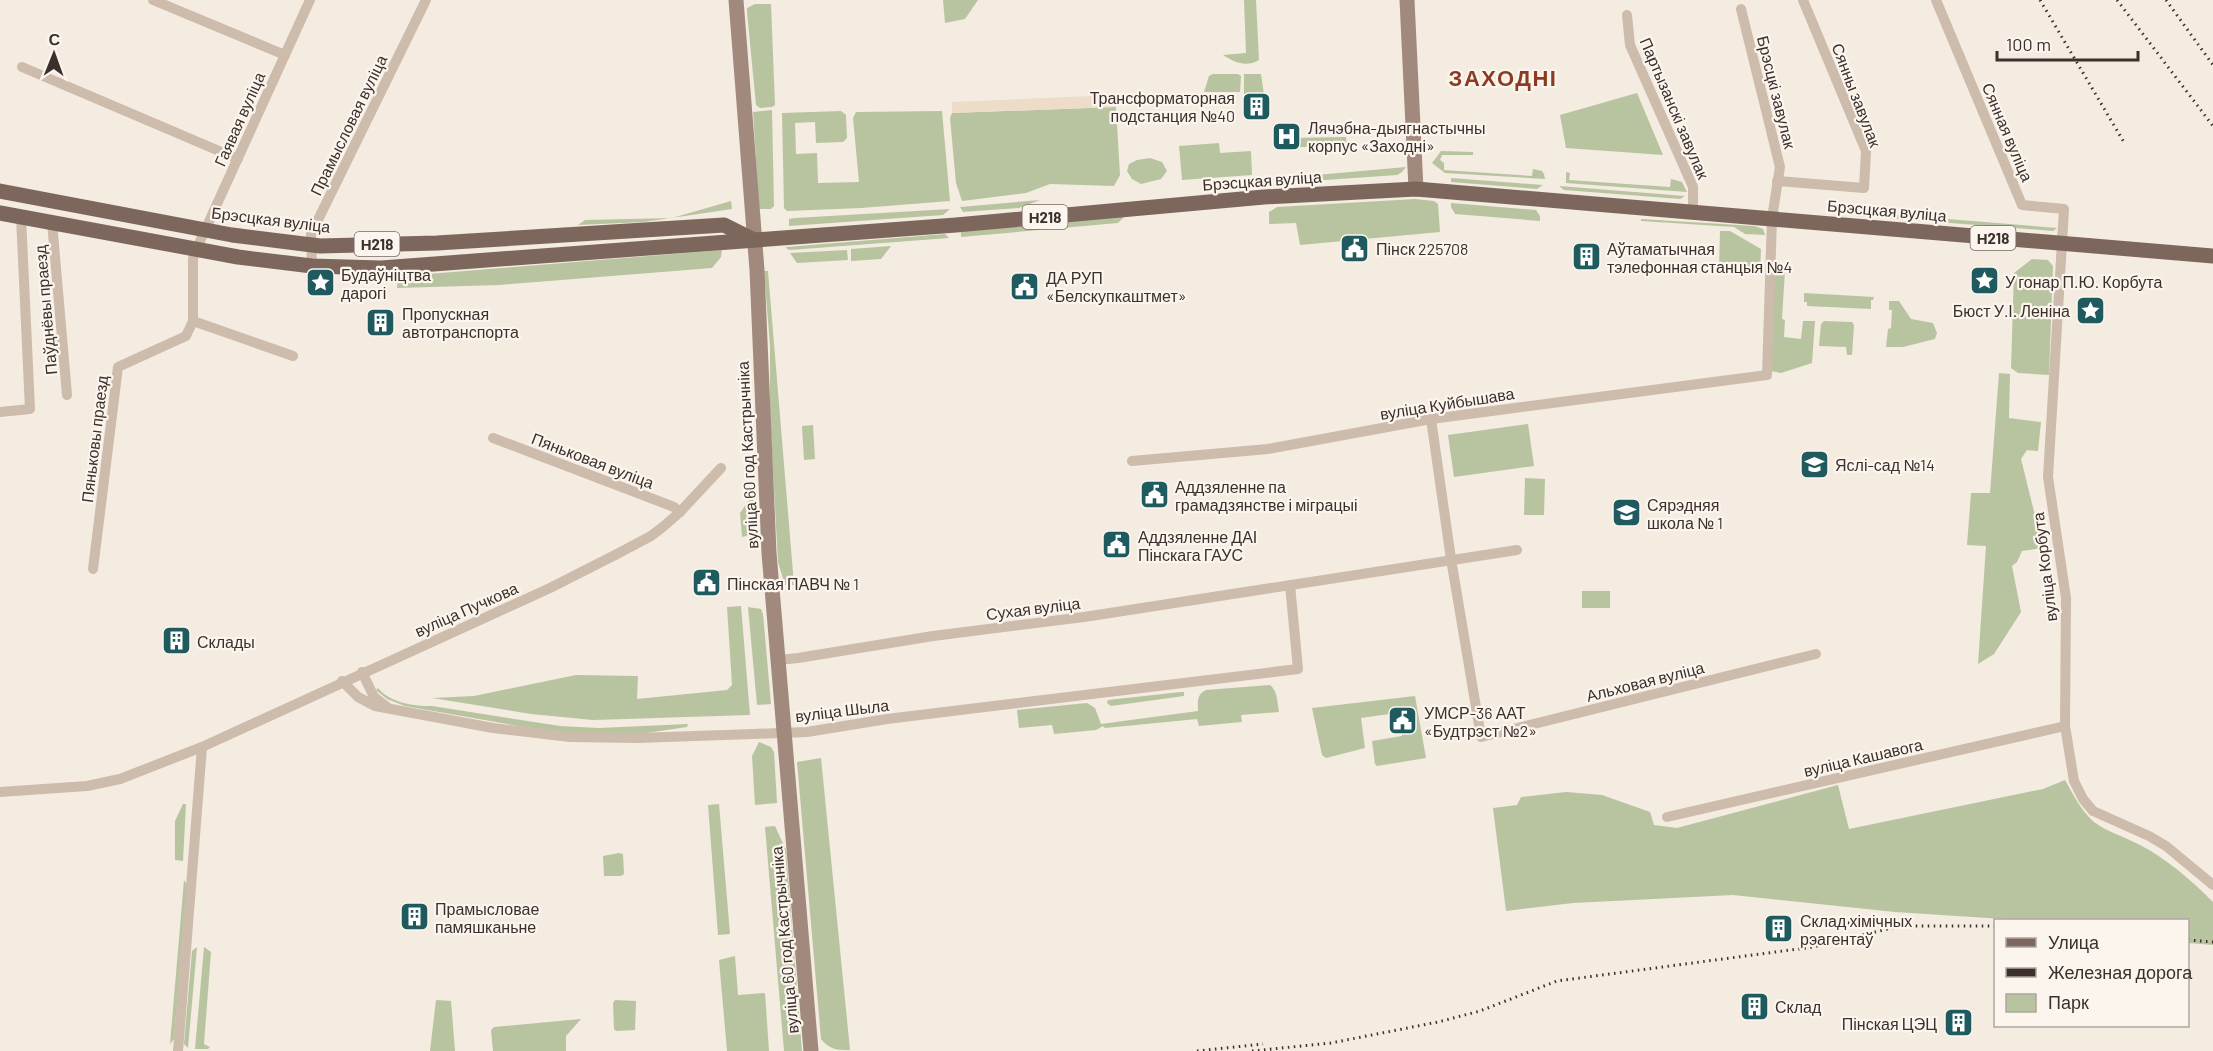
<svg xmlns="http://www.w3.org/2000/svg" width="2213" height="1051" font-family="Barlow,sans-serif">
<rect width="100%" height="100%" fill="#f4ebe1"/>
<!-- green -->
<g fill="#b8c4a0">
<polygon points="943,0 978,0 965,19 945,23"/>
<path d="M1244,0h12l3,60c-13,8 -25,2 -36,-5l23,-2z"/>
<polygon points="755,4 771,4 775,105 772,107 760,108 756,105 747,12 747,8"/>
<polygon points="1213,74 1238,74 1241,76 1240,92 1204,92 1209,76"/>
<polygon points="1244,74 1261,74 1264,95 1246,96 1244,94"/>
<polygon points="1637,93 1663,155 1566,148 1560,115"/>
<polygon points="1116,107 1120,175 1114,186 1050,184 1026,193 962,201 956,183 950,118 952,113"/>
<polygon points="772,110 774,206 771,209 759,209 753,112"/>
<polygon points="841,111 846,115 847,138 843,142 816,143 815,122 795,123 796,154 817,153 818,183 859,182 853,118 856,112 942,111 950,201 861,208 787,211 784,208 782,113"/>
<polygon points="1346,137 1347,148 1313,149 1310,147 1292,147 1292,138"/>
<polygon points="1219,143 1220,153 1251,151 1252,175 1182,180 1179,146"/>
<polygon points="1441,151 1473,152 1473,155 1442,155 1440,160 1444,163 1444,170 1532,176 1533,169 1542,171 1544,174 1545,179 1445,173 1432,163"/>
<polygon points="1150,158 1162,162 1167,171 1161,179 1141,184 1132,179 1127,171 1129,164 1137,160"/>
<polygon points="1406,167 1402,172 1397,175 1282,183 1272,179"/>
<polygon points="1566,172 1570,173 1569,180 1670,187 1671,179 1682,182 1687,192 1566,183"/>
<polygon points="1451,178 1543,185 1537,189 1451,182"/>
<polygon points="1559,186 1685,196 1680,199 1564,190"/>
<polygon points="1415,199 1434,201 1438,204 1440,232 1300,245 1296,223 1269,224 1269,212 1277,207"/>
<polygon points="1040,200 1019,208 963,212 960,207"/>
<polygon points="731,201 732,209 644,222 578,225 585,220 672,218"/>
<polygon points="1451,203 1536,210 1540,216 1540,221 1455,214 1451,207"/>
<polygon points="950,209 943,215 789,226 789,219 795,218"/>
<polygon points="1861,212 2057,228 2053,231 1861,216"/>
<polygon points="1125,216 1118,223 961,237 961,232 964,231"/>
<polygon points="1641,219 1755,226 1763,229 1765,235 1745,234 1734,227 1641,221"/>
<polygon points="1720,231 1730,231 1761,249 1760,272 1719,272"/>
<polygon points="945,234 949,238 790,250 787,249 786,247"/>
<polygon points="891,246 881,259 851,261 851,249"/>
<polygon points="722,250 721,257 712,268 499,285 397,288 398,278 404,276"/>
<polygon points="847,250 848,260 797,263 790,253"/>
<polygon points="2032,259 2048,260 2053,266 2049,375 2018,373 2011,368 2014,273"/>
<polygon points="1775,269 1785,270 1782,319 1785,320 1784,337 1801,339 1803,321 1815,321 1812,363 1781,373 1771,371"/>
<polygon points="764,271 768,271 794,585 785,585 778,562 770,416 770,346"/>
<polygon points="1804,293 1874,297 1873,300 1871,300 1871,309 1807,306 1807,302 1804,302"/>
<polygon points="1889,301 1899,301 1911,319 1933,323 1937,333 1935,339 1903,347 1886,347 1888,329 1891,328 1892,310 1889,310"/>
<polygon points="1824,321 1852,322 1854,325 1852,355 1847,355 1846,347 1819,346 1821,324"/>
<polygon points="1999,373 2010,374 2009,418 2041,422 2038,451 2027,450 2021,459 2043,548 2022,551 2017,562 2012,566 2021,612 1994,654 1978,664 1986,546 1967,545 1971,493 1990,493"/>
<polygon points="1528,424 1534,466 1454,477 1448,435"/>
<polygon points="813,425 815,459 804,460 802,426"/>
<polygon points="752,475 756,529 750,535 742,537 740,513 751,497"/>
<polygon points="1525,478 1545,479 1544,515 1524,515"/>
<rect x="1582" y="591" width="28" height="17"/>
<polygon points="741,606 750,715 593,720 531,714 432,698 474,696 576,675 638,676 637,699 727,690 732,685 727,607"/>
<polygon points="748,607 761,609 763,614 771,704 757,705"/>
<path d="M1270,685c8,6 7,18 9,27l-38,3 1,7 -43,4 -2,-7 -92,9 -2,-2 -7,4 -42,4 -2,-9 -33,3 -2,-18 70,-7 8,5 6,16 97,-13c0,-9 -2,-16 8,-21z"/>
<path d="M378,688c11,14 37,19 54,18l128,20 39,2 89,-4 -1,3 -41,6h-74l-48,-6 -119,-21 -18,-7 -11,-9z"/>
<polygon points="1181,692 1184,692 1184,696 1111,706 1107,703 1108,700"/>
<polygon points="1415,696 1426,758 1377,766 1375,764 1372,741 1402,736 1402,730 1413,729 1411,711 1361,718 1365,748 1326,758 1322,755 1312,708"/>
<polygon points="759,742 771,747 774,752 777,803 755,805 752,756"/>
<path d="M821,758l29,292c-13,0 -20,0 -29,-11l-24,-277z"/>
<path d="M2065,780c8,14 16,31 29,42 13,10 31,15 46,23 27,14 51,35 73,57v43l-25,-2v-23h-169l-124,-8 -162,-17 -160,8 -67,8 -13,-103 24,-3 4,-8 45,-5 36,3 48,17 4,13 23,3 161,-43 11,44 194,-40z"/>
<polygon points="183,804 186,804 183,861 175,860 175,821"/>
<polygon points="719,804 730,934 718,935 708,805"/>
<polygon points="775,826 786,850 802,1051 784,1051 765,827"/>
<polygon points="619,853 623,854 624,874 621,876 604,876 603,856"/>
<polygon points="184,880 187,885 174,1039 170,1044"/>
<polygon points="197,947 188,1048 184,1044 192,951"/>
<polygon points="204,947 211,952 204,1044 210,1047 208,1049 195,1049"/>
<polygon points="735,956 738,995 765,993 769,1051 727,1051 719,960"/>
<polygon points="436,1000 451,1001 455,1051 430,1051"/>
<polygon points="615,1000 636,1001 635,1030 616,1031 614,1029 613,1003"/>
<polygon points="581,1019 566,1036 566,1051 493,1051 491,1030 494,1027"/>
</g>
<!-- plaza -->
<polygon fill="#ecdcc8" points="1116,95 1116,107 952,113 952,102"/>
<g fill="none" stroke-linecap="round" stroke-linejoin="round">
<!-- street -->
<g stroke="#cdbbac" stroke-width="10">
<polyline points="153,0 285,55"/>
<polyline points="1936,0 2022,205 2064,209 2048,477 2066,598 2065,726 2074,781 2083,799 2093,811 2149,836 2166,846 2213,885"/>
<polyline points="1627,15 1630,45 1693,187 1693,211"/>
<polyline points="22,67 238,159"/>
<polyline points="1777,181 1864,188 1866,151 1803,0"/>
<polyline points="52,222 67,395"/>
<polyline points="312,266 311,234 426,0"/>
<polyline points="193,321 293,356"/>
<polyline points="0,412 30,409 21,217"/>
<polyline points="1431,419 1451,559 1481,737 1816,654"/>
<polyline points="493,438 674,507 680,512"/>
<polyline points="1132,461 1268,449 1431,419 1767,375 1772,218 1780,167 1741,9"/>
<polyline points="93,569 118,367 186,336 193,321 193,259 196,250 310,0"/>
<polyline points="778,660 798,658 933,636 1084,617 1517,550"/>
<polyline points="362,672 374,697 387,707"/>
<polyline points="342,681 358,697 375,706 493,728 570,737 637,738 753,734 807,732 887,719 1298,669 1290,585"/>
<polyline points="0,792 87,786 120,779 202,747"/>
<polyline points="1667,817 2065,726"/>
<polyline points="178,1051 202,747 550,588 617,554 651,536 664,526 680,512 721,468"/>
</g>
<!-- secondary -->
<g stroke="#a18a7d" stroke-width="15">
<polyline points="736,0 757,270 769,553 811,1051"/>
<polyline points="1407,0 1416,189"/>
</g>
<!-- primary -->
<g stroke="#7d675c" stroke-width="15">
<polyline points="0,191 232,235 320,246 437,243 724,225 754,240"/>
<polyline points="0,213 238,257 312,266 381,268 956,225 1264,197 1416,189 2213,256"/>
</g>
<!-- rail -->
<g stroke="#3b302b" stroke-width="3" stroke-dasharray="1.5 4.5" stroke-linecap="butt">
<polyline points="2040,0 2125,144"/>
<polyline points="2117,0 2213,126"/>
<polyline points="2166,0 2213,65"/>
<polyline points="1812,921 1885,925"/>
<polyline points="2188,940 2213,942"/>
<polyline points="1197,1051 1263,1044"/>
<polyline points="1252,1051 1331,1043 1438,1022 1480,1011 1557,981 1813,947 1900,926 1996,926"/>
</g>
</g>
<!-- icons -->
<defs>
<symbol id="building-square" viewBox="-11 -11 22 22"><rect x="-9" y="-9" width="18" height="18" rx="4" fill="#1f5a5e" stroke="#fbf5ee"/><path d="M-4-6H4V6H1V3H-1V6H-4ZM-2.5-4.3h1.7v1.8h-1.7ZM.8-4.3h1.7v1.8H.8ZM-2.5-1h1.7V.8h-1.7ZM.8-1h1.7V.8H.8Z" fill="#fff"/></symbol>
<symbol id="hospital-square" viewBox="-11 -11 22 22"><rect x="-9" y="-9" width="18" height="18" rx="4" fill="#1f5a5e" stroke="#fbf5ee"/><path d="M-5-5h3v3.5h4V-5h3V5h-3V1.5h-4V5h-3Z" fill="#fff"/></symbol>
<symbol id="civic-square" viewBox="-11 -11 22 22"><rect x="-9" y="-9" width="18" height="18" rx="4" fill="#1f5a5e" stroke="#fbf5ee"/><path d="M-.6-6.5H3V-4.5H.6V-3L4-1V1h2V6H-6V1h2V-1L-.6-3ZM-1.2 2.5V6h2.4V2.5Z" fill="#fff"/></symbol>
<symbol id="sight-square" viewBox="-11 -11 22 22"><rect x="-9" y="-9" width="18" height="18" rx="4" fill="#1f5a5e" stroke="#fbf5ee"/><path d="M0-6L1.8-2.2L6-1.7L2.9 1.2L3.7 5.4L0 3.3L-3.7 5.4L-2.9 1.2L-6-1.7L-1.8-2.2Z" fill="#fff"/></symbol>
<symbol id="school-square" viewBox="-11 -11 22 22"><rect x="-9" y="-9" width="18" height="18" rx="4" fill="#1f5a5e" stroke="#fbf5ee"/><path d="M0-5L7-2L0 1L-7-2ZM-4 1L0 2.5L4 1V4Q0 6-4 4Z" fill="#fff"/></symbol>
</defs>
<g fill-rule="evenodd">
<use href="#building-square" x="1240" y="90" width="33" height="33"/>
<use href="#hospital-square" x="1270" y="120" width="33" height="33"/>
<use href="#civic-square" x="1338" y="232" width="33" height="33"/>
<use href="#building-square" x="1570" y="240" width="33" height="33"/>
<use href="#sight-square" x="1968" y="264" width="33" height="33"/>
<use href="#sight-square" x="304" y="266" width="33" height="33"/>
<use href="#civic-square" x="1008" y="270" width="33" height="33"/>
<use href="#sight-square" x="2074" y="294" width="33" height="33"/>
<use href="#building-square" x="364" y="306" width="33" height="33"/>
<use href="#school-square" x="1798" y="448" width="33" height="33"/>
<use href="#civic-square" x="1138" y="478" width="33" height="33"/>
<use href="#school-square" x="1610" y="496" width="33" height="33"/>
<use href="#civic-square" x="1100" y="528" width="33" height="33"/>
<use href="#civic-square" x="690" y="566" width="33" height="33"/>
<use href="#building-square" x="160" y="624" width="33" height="33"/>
<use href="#civic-square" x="1386" y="704" width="33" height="33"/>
<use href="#building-square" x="398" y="900" width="33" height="33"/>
<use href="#building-square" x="1762" y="912" width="33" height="33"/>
<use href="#building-square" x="1738" y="990" width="33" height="33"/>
<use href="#building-square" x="1942" y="1006" width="33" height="33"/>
</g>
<g text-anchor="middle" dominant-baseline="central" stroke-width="4.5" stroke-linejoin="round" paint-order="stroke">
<!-- shield labels -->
<g fill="#fbf5ee" stroke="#756b66" stroke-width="1.5">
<rect x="1022.5" y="205" width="45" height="24" rx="4.5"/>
<rect x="1970.5" y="226" width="45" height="24" rx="4.5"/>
<rect x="354.5" y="232" width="45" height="24" rx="4.5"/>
</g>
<g font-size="15" font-weight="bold" fill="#3b302b">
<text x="1045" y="217">Н218</text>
<text x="1993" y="238">Н218</text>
<text x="377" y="244">Н218</text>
</g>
<!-- street labels -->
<g font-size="16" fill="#3b302b" stroke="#fbf5ee">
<text transform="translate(1777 92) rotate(76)">Брэсцкі завулак</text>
<text transform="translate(1857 95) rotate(69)">Сянны завулак</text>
<text transform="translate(1675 108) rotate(67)">Партызанскі завулак</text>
<text transform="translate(239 119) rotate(-66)">Гаявая вуліца</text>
<text transform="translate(348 125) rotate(-64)">Прамысловая вуліца</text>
<text transform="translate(2008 132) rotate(67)">Сянная вуліца</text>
<text transform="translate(1262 180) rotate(-4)">Брэсцкая вуліца</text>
<text transform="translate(1887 210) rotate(5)">Брэсцкая вуліца</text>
<text transform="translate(271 219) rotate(7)">Брэсцкая вуліца</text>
<text transform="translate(45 310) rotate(-95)">Паўднёвы праезд</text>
<text transform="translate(1447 403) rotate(-9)">вуліца Куйбышава</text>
<text transform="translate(94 439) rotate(-83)">Пяньковы праезд</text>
<text transform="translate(747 455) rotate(-93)">вуліца 60 год Кастрычніка</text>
<text transform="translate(593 460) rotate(21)">Пяньковая вуліца</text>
<text transform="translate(2044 567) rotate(-97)">вуліца Корбута</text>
<text transform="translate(1033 608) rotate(-7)">Сухая вуліца</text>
<text transform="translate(466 609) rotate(-24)">вуліца Пучкова</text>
<text transform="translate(1645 681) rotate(-14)">Альховая вуліца</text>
<text transform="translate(842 710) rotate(-7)">вуліца Шыла</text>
<text transform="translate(1863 757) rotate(-13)">вуліца Кашавога</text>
<text transform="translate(784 940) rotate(-95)">вуліца 60 год Кастрычніка</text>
</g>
<!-- poi labels -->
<g font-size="16" fill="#3b302b" stroke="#fbf5ee" text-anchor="start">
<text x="1235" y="97" text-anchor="end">Трансформаторная<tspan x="1235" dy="18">подстанция №40</tspan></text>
<text x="1308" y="127">Лячэбна-дыягнастычны<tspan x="1308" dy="18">корпус «Заходні»</tspan></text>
<text x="1376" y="248">Пінск 225708</text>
<text x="1607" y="248">Аўтаматычная<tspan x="1607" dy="18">тэлефонная станцыя №4</tspan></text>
<text x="341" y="274">Будаўніцтва<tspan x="341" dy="18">дарогі</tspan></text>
<text x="1046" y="277">ДА РУП<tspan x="1046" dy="18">«Белскупкаштмет»</tspan></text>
<text x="2005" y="281">У гонар П.Ю. Корбута</text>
<text x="2070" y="310" text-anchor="end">Бюст У.І. Леніна</text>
<text x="402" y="313">Пропускная<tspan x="402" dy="18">автотранспорта</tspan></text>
<text x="1835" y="464">Яслі-сад №14</text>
<text x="1175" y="486">Аддзяленне па<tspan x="1175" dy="18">грамадзянстве і міграцыі</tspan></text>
<text x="1647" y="504">Сярэдняя<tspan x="1647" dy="18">школа № 1</tspan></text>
<text x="1138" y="536">Аддзяленне ДАІ<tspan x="1138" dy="18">Пінскага ГАУС</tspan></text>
<text x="727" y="583">Пінская ПАВЧ № 1</text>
<text x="197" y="641">Склады</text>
<text x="1424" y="712">УМСР-36 ААТ<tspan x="1424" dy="18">«Будтрэст №2»</tspan></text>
<text x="435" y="908">Прамысловае<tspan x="435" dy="18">памяшканьне</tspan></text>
<text x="1800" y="920">Склад хімічных<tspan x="1800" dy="18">рэагентаў</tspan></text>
<text x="1775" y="1006">Склад</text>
<text x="1937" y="1023" text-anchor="end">Пінская ЦЭЦ</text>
</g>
<!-- district labels -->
<g font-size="22" font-weight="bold" letter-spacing="1.5" fill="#8c3b22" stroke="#fbf5ee">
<text x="1503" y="77">ЗАХОДНІ</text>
</g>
</g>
<!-- legend -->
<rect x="1994" y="919" width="195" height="108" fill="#fbf5ee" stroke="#aea6a0" stroke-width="1.5"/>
<rect x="2006" y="938" width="30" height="9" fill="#7d675c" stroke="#aea6a0" stroke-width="1.5"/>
<text x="2048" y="949" font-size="18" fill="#3b302b">Улица</text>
<rect x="2006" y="968" width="30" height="9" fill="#3b302b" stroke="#aea6a0" stroke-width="1.5"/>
<text x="2048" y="979" font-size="18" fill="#3b302b">Железная дорога</text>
<rect x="2006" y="994" width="30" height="18" fill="#b8c4a0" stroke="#aea6a0" stroke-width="1.5"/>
<text x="2048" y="1009" font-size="18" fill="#3b302b">Парк</text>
<!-- north arrow -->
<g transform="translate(54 54) rotate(1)" stroke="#fbf5ee" stroke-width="4.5" paint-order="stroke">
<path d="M0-4.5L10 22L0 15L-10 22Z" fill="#3b302b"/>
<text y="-9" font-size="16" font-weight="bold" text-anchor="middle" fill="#3b302b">С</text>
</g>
<!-- scale -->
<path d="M1997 51v9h141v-9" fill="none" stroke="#3b302b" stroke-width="3"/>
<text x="2006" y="51" font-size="18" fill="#3b302b" stroke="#fbf5ee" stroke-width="4.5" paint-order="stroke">100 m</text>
</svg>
